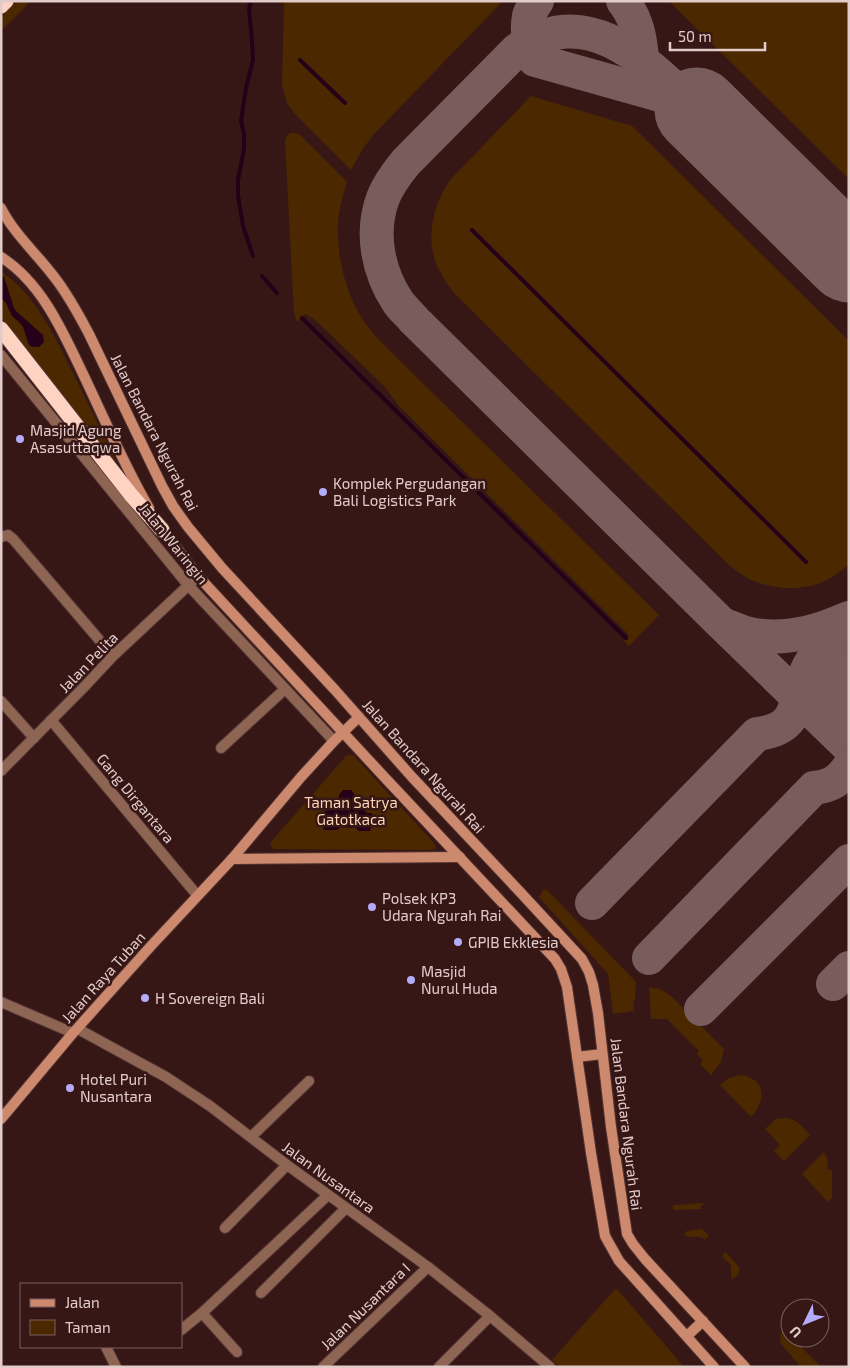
<svg xmlns="http://www.w3.org/2000/svg" width="850" height="1368" font-family="'Exo 2',sans-serif">
<rect width="100%" height="100%" fill="#361716"/>
<!-- green -->
<g fill="#4b2800">
<polygon points="15,1 31,1 1,31 1,17"/>
<polygon points="284,1 503,1 373,135 362,150 351,170 295,114 287,103 282,85"/>
<polygon points="669,1 849,1 849,179"/>
<path d="M531,96l101,30 217,215v223c-7,6 -14,12 -22,16 -24,12 -56,10 -80,-2 -6,-4 -13,-9 -19,-14l-274,-271c-3,-5 -8,-10 -11,-16 -20,-32 -12,-68 7,-97z"/>
<path d="M290,133h5l5,2 47,47c-4,13 -8,27 -9,41 -1,33 7,70 25,97 9,13 20,24 31,35l265,260 -30,31 -5,-5 5,-6 -230,-229 -15,-20 -70,-67 -9,-5 -8,8 -3,-9 -9,-171 2,-6z"/>
<path d="M1,272c34,20 56,69 73,103 17,34 34,69 50,104l-50,-70 -73,-91z"/>
<polygon points="349,755 353,755 434,843 436,848 432,850 274,849 271,846 271,842 346,756"/>
<polygon points="544,889 547,890 636,982 635,1000 633,1002 634,1011 613,1014 608,974 539,897"/>
<polygon points="649,987 660,989 671,996 724,1049 721,1062 711,1075 700,1064 703,1061 697,1054 699,1051 667,1019 651,1019"/>
<path d="M741,1075c26,4 25,26 10,42l-31,-32 9,-7z"/>
<path d="M785,1118c12,0 17,9 25,17l-26,26 -10,-10 6,-6 -15,-16 11,-10z"/>
<polygon points="824,1152 827,1158 828,1169 832,1170 832,1198 828,1202 802,1174"/>
<polygon points="704,1203 700,1207 702,1209 675,1210 672,1208 674,1205"/>
<path d="M700,1229l3,1 6,5 -4,5c-6,-6 -13,-1 -20,-4v-3l2,-2z"/>
<polygon points="726,1252 740,1268 739,1274 733,1279 731,1278 731,1265 722,1256"/>
<polygon points="616,1288 684,1367 560,1367 552,1360"/>
<polygon points="784,1330 790,1336 790,1338 792,1338 821,1367 801,1367 781,1344 780,1335"/>
</g>
<!-- water -->
<g fill="#250018">
<polygon points="1,274 4,277 14,308 17,312 43,335 44,342 39,347 32,347 29,345 23,327 19,322 12,316 6,303 1,298"/>
<polygon points="343,790 351,790 355,795 355,800 367,813 371,813 374,816 370,831 359,831 356,828 341,827 337,830 324,830 320,816 325,811 329,810 339,799 339,795"/>
</g>
<g fill="none" stroke-linecap="round" stroke-linejoin="round">
<!-- stream -->
<g stroke="#250018" stroke-width="4">
<polyline points="251,1 249,9 252,41 253,60 246,88 241,121 244,133 244,149 238,180 238,195 243,226 253,256"/>
<polyline points="300,60 345,103"/>
<polyline points="472,230 806,562"/>
<polyline points="262,276 277,293"/>
<polyline points="302,318 626,638"/>
</g>
<!-- taxiway -->
<g stroke="#785d5c" stroke-width="34">
<path d="M537,1c-3,5 -7,10 -8,15 -3,15 0,30 6,44l128,36 22,9"/>
<path d="M623,1c14,18 17,35 19,57"/>
<path d="M697,110c-50,-48 -109,-110 -180,-60l-111,112c-9,11 -18,23 -23,36 -13,35 -5,74 15,104 5,7 11,12 16,18l307,303 128,124"/>
<path d="M724,625c7,2 15,6 22,8 34,9 69,0 100,-14"/>
<path d="M845,627c-14,36 -21,82 4,114"/>
<path d="M592,903l165,-169c48,-6 34,-35 52,-68 10,-19 25,-33 40,-48"/>
<path d="M649,958l165,-170c17,-2 25,-7 35,-21"/>
<polyline points="833,984 849,968"/>
<polyline points="701,1009 849,861"/>
</g>
<!-- runway -->
<polyline stroke="#785d5c" stroke-width="85" points="697,110 849,260"/>
<defs>
<g id="street">
<polyline points="1,355 188,585 334,741"/>
<polyline points="1,537 8,535 13,539 113,656"/>
<polyline points="1,701 34,738"/>
<polyline points="51,720 197,895"/>
<polyline points="221,748 285,689"/>
<polyline points="1,771 85,686 113,656 192,582"/>
<polyline points="1,1002 73,1033"/>
<polyline points="78,1029 166,1077 210,1106 287,1165 428,1267 490,1316 550,1367"/>
<polyline points="251,1137 309,1081"/>
<polyline points="225,1228 287,1165"/>
<polyline points="261,1293 346,1208"/>
<polyline points="202,1313 237,1352"/>
<polyline points="181,1330 202,1313 328,1195"/>
<polyline points="106,1347 116,1367"/>
<polyline points="323,1367 428,1267"/>
<polyline points="439,1367 490,1316"/>
</g>
<g id="secondary">
<path d="M1,208c13,26 37,47 54,70 14,18 24,37 34,56l73,152 11,20 15,21 34,41 113,122 77,87 109,116 61,66 7,13 4,13 5,28 13,114 16,107 6,10 12,15 100,108"/>
<path d="M1,257c41,26 62,75 82,117 21,44 41,91 66,134"/>
<polyline points="159,525 198,576 388,781 555,959 561,969 567,987 591,1153 605,1236 619,1261 714,1367"/>
<polyline points="232,859 460,857"/>
<polyline points="577,1057 602,1054"/>
<polyline points="1,1119 73,1033 150,947 232,859 301,777 334,741 359,717"/>
<polyline points="687,1336 703,1321"/>
</g>
<g id="highway">
<polyline points="1,6 6,1"/>
<polyline points="1,329 131,495 162,530"/>
</g>
</defs>
<!-- street casing -->
<use href="#street" stroke="#523433" stroke-width="12"/>
<!-- secondary casing -->
<use href="#secondary" stroke="#523433" stroke-width="12"/>
<!-- highway casing -->
<use href="#highway" stroke="#523433" stroke-width="17"/>
<!-- street -->
<use href="#street" stroke="#8e6453" stroke-width="10"/>
<!-- secondary -->
<use href="#secondary" stroke="#cc896d" stroke-width="10"/>
<!-- highway -->
<use href="#highway" stroke="#fed3c1" stroke-width="15"/>
</g>
<!-- markers -->
<g fill="#b4acf9" stroke="#361716" stroke-width="2">
<circle cx="20" cy="439" r="5"/>
<circle cx="323" cy="492" r="5"/>
<circle cx="372" cy="907" r="5"/>
<circle cx="458" cy="942" r="5"/>
<circle cx="411" cy="980" r="5"/>
<circle cx="145" cy="998" r="5"/>
<circle cx="70" cy="1088" r="5"/>
</g>
<g text-anchor="middle" dominant-baseline="central" stroke-width="5" stroke-linejoin="round" paint-order="stroke">
<!-- poi labels -->
<g font-size="15" fill="#e2ccca" stroke="#361716" text-anchor="start">
<text x="30" y="430">Masjid Agung<tspan x="30" dy="17">Asasuttaqwa</tspan></text>
<text x="333" y="483">Komplek Pergudangan<tspan x="333" dy="17">Bali Logistics Park</tspan></text>
<text x="382" y="898">Polsek KP3<tspan x="382" dy="17">Udara Ngurah Rai</tspan></text>
<text x="468" y="942">GPIB Ekklesia</text>
<text x="421" y="971">Masjid<tspan x="421" dy="17">Nurul Huda</tspan></text>
<text x="155" y="998">H Sovereign Bali</text>
<text x="80" y="1079">Hotel Puri<tspan x="80" dy="17">Nusantara</tspan></text>
</g>
<!-- street labels -->
<g font-size="15" fill="#e2ccca" stroke="#361716">
<text transform="translate(155 432) rotate(63)">Jalan Bandara Ngurah Rai</text>
<text transform="translate(174 543) rotate(51)">Jalan Waringin</text>
<text transform="translate(88 662) rotate(-46)">Jalan Pelita</text>
<text transform="translate(424 766) rotate(48)">Jalan Bandara Ngurah Rai</text>
<text transform="translate(136 798) rotate(50)">Gang Dirgantara</text>
<text transform="translate(103 977) rotate(-48)">Jalan Raya Tuban</text>
<text transform="translate(627 1124) rotate(83)">Jalan Bandara Ngurah Rai</text>
<text transform="translate(329 1177) rotate(36)">Jalan Nusantara</text>
<text transform="translate(365 1306) rotate(-44)">Jalan Nusantara I</text>
</g>
<!-- park labels -->
<g font-size="15" fill="#fdd5b4" stroke="#361716">
<text x="351" y="802">Taman Satrya<tspan x="351" dy="17">Gatotkaca</tspan></text>
</g>
</g>
<!-- border -->
<rect width="850" height="1368" fill="none" stroke="#e2ccca" stroke-width="5"/>
<!-- legend -->
<rect x="20" y="1283" width="162" height="65" fill="#361716" stroke="#7b5f5e"/>
<rect x="30" y="1299" width="25" height="8" fill="#cc896d" stroke="#7b5f5e"/>
<text x="65" y="1308" font-size="15" fill="#e2ccca">Jalan</text>
<rect x="30" y="1320" width="25" height="15" fill="#4b2800" stroke="#7b5f5e"/>
<text x="65" y="1333" font-size="15" fill="#e2ccca">Taman</text>
<!-- north arrow -->
<g transform="translate(805 1323) rotate(227)"><circle r="24" fill="#361716" stroke="#7b5f5e"/>
<path d="M0-4L9 19L0 12L-9 19Z" fill="#b4acf9"/>
<text y="-8" font-size="14" font-weight="bold" text-anchor="middle" fill="#e2ccca">U</text>
</g>
<!-- scale -->
<path d="M670 42v8h95v-8" fill="none" stroke="#e2ccca" stroke-width="2.5"/>
<text x="678" y="42" font-size="15" fill="#e2ccca" stroke="#361716" stroke-width="4" paint-order="stroke">50 m</text>
</svg>
